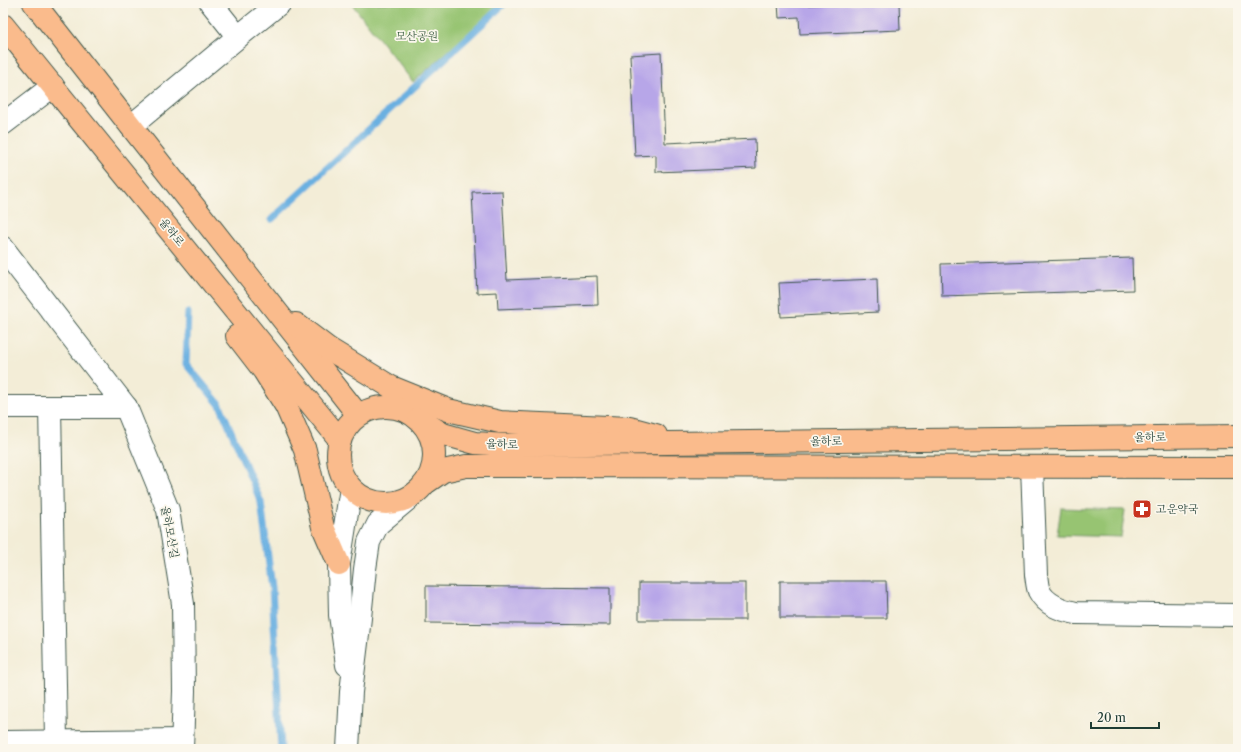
<svg xmlns="http://www.w3.org/2000/svg" width="1241" height="752" font-family="'Libre Caslon Text','Noto Serif KR',serif">
<rect width="100%" height="100%" fill="#fbf7ec"/>
<filter id="ink" filterUnits="userSpaceOnUse"><feTurbulence type="fractalNoise" baseFrequency=".025" numOctaves="2"/><feDisplacementMap in="SourceGraphic" scale="8" xChannelSelector="R" yChannelSelector="G"/><feConvolveMatrix kernelMatrix="1 2 1 2 8 2 1 2 1" color-interpolation-filters="sRGB"/></filter>
<filter id="wash" filterUnits="userSpaceOnUse"><feTurbulence type="fractalNoise" baseFrequency=".012" numOctaves="4" result="noise"/><feDisplacementMap in="SourceGraphic" scale="16" xChannelSelector="R" yChannelSelector="G"/><feGaussianBlur stdDeviation="0.9" result="paint"/><feColorMatrix in="noise" values="0 0 0 0 0 0 0 0 0 0 0 0 0 0 0 0 0 1.4 0 .05"/><feComposite in="paint" operator="in"/></filter>
<g filter="url(#wash)">
<rect width="100%" height="100%" fill="#f3edd7"/>
<!-- green -->
<g fill="#97c472" stroke="#5b8053">
<polygon points="351,3 504,3 413,82"/>
<polygon points="1061,508 1125,510 1121,537 1057,535"/>
</g>
<g fill="none" stroke-linecap="round" stroke-linejoin="round">
<!-- stream -->
<g stroke="#6bb0e1" stroke-width="7">
<polyline points="272,219 505,3"/>
<polyline points="188,313 186,364 220,405 261,502 272,588 281,749"/>
</g>
</g>
<g id="blocks">
<!-- building -->
<g fill="#b7a6e8">
<polygon points="778,3 809,3 809,5 861,3 899,3 900,30 800,34 799,17 779,18"/>
<polygon points="661,53 665,143 755,139 756,168 656,172 656,155 635,156 630,55"/>
<polygon points="502,191 507,280 597,276 598,305 498,309 497,292 477,293 472,192"/>
<polygon points="1132,258 1133,290 942,296 941,264"/>
<polygon points="877,279 878,312 781,317 779,283"/>
<polygon points="780,581 886,581 887,618 780,618"/>
<rect x="639" y="583" width="106" height="37"/>
<polygon points="426,586 610,588 610,625 426,623"/>
</g>
</g>
</g>
<g filter="url(#ink)">
<use href="#blocks" fill-opacity="0" stroke="#3f574c" stroke-width="1"/>
<g fill="none" stroke-linecap="round" stroke-linejoin="round">
<defs>
<g id="minor">
<polyline points="238,37 280,3"/>
<polyline points="3,124 53,86"/>
<polyline points="131,126 238,37 211,3"/>
<polyline points="3,248 126,407 168,510 183,604 184,691 182,749"/>
<polyline points="3,407 126,407"/>
<polyline points="50,407 56,741"/>
<path d="M1032,467l4,108c1,5 1,11 3,16 7,14 22,19 37,22l162,2"/>
<polyline points="347,665 340,615 339,564 351,488"/>
<polyline points="3,742 182,740"/>
<polyline points="348,749 351,692 360,618 365,569 369,542 378,524 408,499"/>
</g>
<g id="major">
<polyline points="34,3 358,415"/>
<polyline points="3,25 340,440"/>
<polyline points="296,324 329,349 391,387 448,410 500,422 630,428 656,435"/>
<polyline points="237,336 264,371 286,406 305,450 323,527 339,564"/>
<circle cx="386" cy="455" r="48"/>
<polyline points="419,419 443,434 475,443 506,445 1238,436"/>
<polyline points="427,482 443,471 466,466 1238,467"/>
</g>
</defs>
<!-- minor casing -->
<use href="#minor" stroke="#3f574c" stroke-width="24"/>
<!-- major casing -->
<use href="#major" stroke="#3f574c" stroke-width="24"/>
<!-- minor -->
<use href="#minor" stroke="#fff" stroke-width="22"/>
<!-- major -->
<use href="#major" stroke="#fabb8c" stroke-width="22"/>
</g>
</g>
<!-- icons -->
<defs>
<symbol id="pharmacy-square" viewBox="-11 -11 22 22"><rect x="-9" y="-9" width="18" height="18" rx="4" fill="#c8321e" stroke="#fbf7ec"/><path d="M-2-6h4v4h4v4h-4v4h-4v-4h-4v-4h4Z" fill="#fff"/></symbol>
</defs>
<g fill-rule="evenodd">
<use href="#pharmacy-square" x="1131" y="498" width="22" height="22"/>
</g>
<g text-anchor="middle" dominant-baseline="central" stroke-width="3.5" stroke-linejoin="round" paint-order="stroke">
<!-- park labels -->
<g font-size="11" fill="#3d5f44" stroke="#fbf7ec">
<text x="417" y="36">모산공원</text>
</g>
<!-- street labels -->
<g font-size="11" fill="#1f3d34" stroke="#fbf7ec">
<text transform="translate(172 232) rotate(51)">율하로</text>
<text transform="translate(1150 437) rotate(-1)">율하로</text>
<text transform="translate(826 441) rotate(-1)">율하로</text>
<text transform="translate(502 444) rotate(2)">율하로</text>
<text transform="translate(170 532) rotate(79)">율하모산길</text>
</g>
<!-- poi labels -->
<g font-size="11" fill="#1f3d34" stroke="#fbf7ec" text-anchor="start">
<text x="1156" y="509">고운약국</text>
</g>
</g>
<!-- margin -->
<rect width="1241" height="752" fill="none" stroke="#fbf7ec" stroke-width="16"/>
<!-- scale -->
<path d="M1091 722v6h68v-6" fill="none" stroke="#1f3d34" stroke-width="2"/>
<text x="1097" y="722" font-size="12" fill="#1f3d34" stroke="#fbf7ec" stroke-width="3" paint-order="stroke">20 m</text>
</svg>
